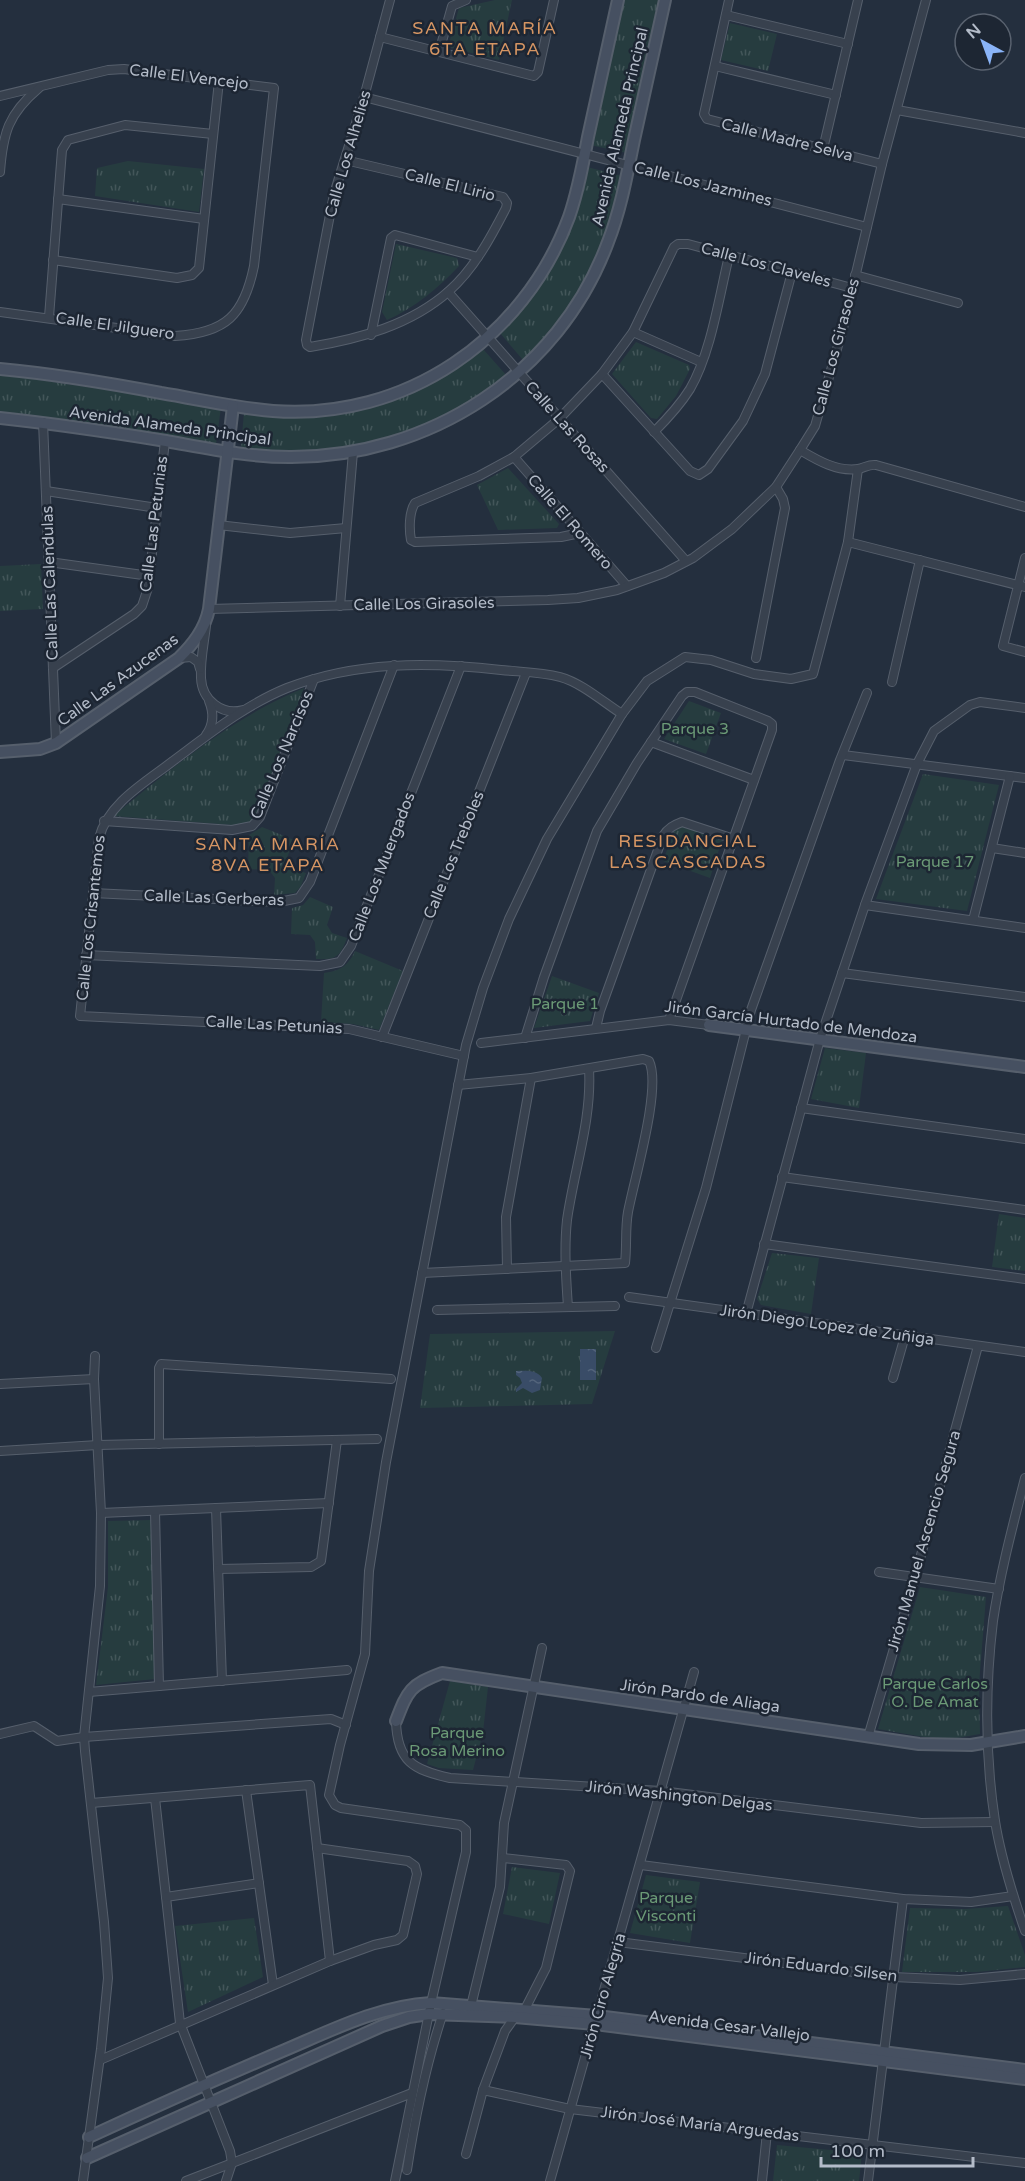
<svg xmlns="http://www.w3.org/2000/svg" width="1025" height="2181" font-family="'Varela Round',sans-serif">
<defs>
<pattern id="park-tufts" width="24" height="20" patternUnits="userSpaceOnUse" patternTransform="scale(1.5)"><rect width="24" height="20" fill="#263c3f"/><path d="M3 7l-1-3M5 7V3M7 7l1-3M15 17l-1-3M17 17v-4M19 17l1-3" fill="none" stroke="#435659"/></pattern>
<pattern id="water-ripples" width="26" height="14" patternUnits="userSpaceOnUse" patternTransform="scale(1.5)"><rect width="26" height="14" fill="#394c67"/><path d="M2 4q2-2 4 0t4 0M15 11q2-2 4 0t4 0" fill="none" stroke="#53647b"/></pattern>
</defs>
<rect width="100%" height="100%" fill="#242f3e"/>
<!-- park -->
<g fill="url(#park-tufts)">
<polygon points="495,0 512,0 499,60 448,47 459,8"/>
<polygon points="622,0 661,0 627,153 590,145"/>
<polygon points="730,23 777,34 768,71 721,60"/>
<polygon points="128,161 204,169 199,212 95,196 97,168"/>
<path d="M587,167l35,9c-15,70 -47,134 -99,184l-23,-27c31,-35 61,-71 75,-117 5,-16 8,-33 12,-49z"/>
<path d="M396,244l61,14 2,8c-22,23 -43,41 -72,54l-5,-8z"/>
<polygon points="636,342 689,365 690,369 676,396 657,419 651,418 612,374"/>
<path d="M483,349l24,27c-73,62 -173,85 -266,72l3,-36c20,2 41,5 60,4 69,-3 125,-26 179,-67z"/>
<polygon points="0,374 221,407 216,444 0,412"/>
<polygon points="508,468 559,524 557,528 498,530 477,485"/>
<polygon points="41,564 43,609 0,611 0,566"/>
<path d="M304,688l-46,123 -7,11 -18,3 -120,-9c59,-48 120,-99 191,-128z"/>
<polygon points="689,701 721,713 706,754 664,739"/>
<polygon points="923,774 999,785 967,911 876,899"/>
<polygon points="262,827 294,840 286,860 291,868 306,873 301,886 295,893 274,895 275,878 269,870 248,869 249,835"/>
<polygon points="678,827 683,827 722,840 710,878 663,861 674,831"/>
<path d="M310,897l23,10 -6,18 5,8 15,5c-7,19 -11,22 -31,21l-1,-17 -5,-7 -19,-1 1,-26 11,-3z"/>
<path d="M355,951l48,20 -24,59 -26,-6 -32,-2 3,-49c16,-2 24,-7 31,-22z"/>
<polygon points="552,976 599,993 590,1021 534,1028"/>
<polygon points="825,1048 866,1053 859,1108 811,1099"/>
<polygon points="999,1214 1025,1218 1025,1271 992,1267"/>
<polygon points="772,1253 819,1258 811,1314 761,1305 757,1299"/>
<polygon points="615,1331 592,1404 420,1408 430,1334"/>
<polygon points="151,1520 155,1679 96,1685 108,1587 108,1521"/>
<polygon points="920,1587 986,1597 979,1684 980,1734 951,1739 924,1737 878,1729"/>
<polygon points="450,1681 488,1687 483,1732 473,1770 439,1768 427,1764"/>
<polygon points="512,1867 560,1873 549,1924 503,1914"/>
<polygon points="646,1875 700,1882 690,1943 630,1933"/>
<polygon points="1008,1906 1025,1955 1025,1967 977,1972 902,1972 910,1908 965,1909"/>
<polygon points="254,1918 263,1977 188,2012 175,1926"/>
<polygon points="777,2145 862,2153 859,2181 773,2181"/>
</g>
<!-- water -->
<g fill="url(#water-ripples)">
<rect x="580" y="1349" width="16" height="31"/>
<path d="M516,1371c9,0 20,-2 26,7l-2,12 -8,3 -9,-5 -7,4v-3l6,-6 -2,-5 -4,-3z"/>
</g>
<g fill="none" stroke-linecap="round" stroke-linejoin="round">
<defs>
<g id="street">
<polyline points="729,0 704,114 707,119 882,164"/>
<polyline points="726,15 848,44"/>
<polyline points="380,37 534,76 538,72 554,0"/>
<polyline points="439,52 452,6 466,0"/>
<polyline points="715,66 836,95"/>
<path d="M0,96l108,-26 16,-1 150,19 -20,178c-10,49 -28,67 -79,70l-175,-24"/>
<polyline points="364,97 867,227"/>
<polyline points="897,110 1025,133"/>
<polyline points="823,149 858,0"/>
<path d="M345,160l158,37 4,6 -1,5c-15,29 -32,61 -57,83 -38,34 -90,48 -139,56l-3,-2 -1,-5 28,-146 30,-97 26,-97"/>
<path d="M0,172c3,-39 8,-58 39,-84"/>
<polyline points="58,199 204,219"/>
<polyline points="53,260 177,278 192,275 199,268 219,81"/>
<polyline points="855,275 958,303"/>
<polyline points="448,292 686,561"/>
<polyline points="49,317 62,150 68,140 125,125 213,134"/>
<polyline points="633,332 701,362"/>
<polyline points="371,335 391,238 395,235 478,257"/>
<polyline points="602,374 690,471 699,475 708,469 743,421 765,374 792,272"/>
<polyline points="43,422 56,743"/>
<path d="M654,432c13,-13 26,-27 36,-43 21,-36 29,-92 39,-133"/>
<path d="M800,450c17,10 37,22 58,19 6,-1 11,-5 18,-4l149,42"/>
<polyline points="514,457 627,586"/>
<polyline points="46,491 157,508"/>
<polyline points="218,525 290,533 346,528"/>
<path d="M580,533l-19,4 -146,5 -4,-2c-2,-11 -2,-28 4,-37l64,-27 35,-19 45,-38 43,-45 31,-42 41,-85 4,-3h10l164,44"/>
<polyline points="848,542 1025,587"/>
<polyline points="1025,558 1003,646 1025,652"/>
<polyline points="49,562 150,576"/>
<polyline points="340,606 353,452"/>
<polyline points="209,609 548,600 578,598 617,590 664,573 693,558 732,529 776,487 800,450 815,426 843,328 882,164 926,0"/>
<path d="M206,626c-2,17 -6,35 -5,52 1,22 21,38 42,32"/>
<polyline points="180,658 191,657 198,662 200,669"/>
<polyline points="756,658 785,508 783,499 776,487"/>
<polyline points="53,668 134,614 142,606 148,588 165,441"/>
<polyline points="892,682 920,560"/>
<path d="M206,735c8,-11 8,-22 3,-34"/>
<polyline points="651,742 754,780"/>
<polyline points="843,755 1025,778"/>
<polyline points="104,821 232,830 252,826 260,817 314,679"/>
<polyline points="992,848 1025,853"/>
<polyline points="93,893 279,902 299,898 310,882 394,665"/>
<polyline points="865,905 1025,928"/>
<polyline points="973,920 1010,776"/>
<polyline points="86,955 320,966 340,962 351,946 461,666"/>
<polyline points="842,973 1025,997"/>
<path d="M596,1028l4,-17 63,-175c5,-8 11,-11 19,-14l52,17"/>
<polyline points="382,1037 526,673"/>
<polyline points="525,1038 544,977 597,831 637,763 682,696 687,692 695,692 768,721 772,724 772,730 669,1020"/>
<polyline points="481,1043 669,1020 709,1025"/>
<path d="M464,1056l-115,-27 -269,-13 19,-178c9,-35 47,-56 74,-77 35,-26 72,-56 114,-73 69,-27 142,-26 214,-18 20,2 40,2 59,7 22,6 43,25 62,37"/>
<polyline points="801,1108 1025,1139"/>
<polyline points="782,1177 1025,1210"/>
<polyline points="764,1244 1025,1279"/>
<polyline points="507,1269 506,1217 531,1078"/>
<path d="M422,1273l203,-10c2,-17 0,-35 3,-51 6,-32 34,-125 21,-151l-6,-2 -112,19 -73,7"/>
<polyline points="629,1297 1025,1352"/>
<path d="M568,1307c-2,-29 -4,-59 -1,-87 7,-50 25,-100 22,-151"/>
<polyline points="437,1310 615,1306"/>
<polyline points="746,1314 820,1039 866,902 917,764 934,731 970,705 980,702 1025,708"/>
<polyline points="656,1348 706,1188 751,1010 840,760 867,693"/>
<polyline points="893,1378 905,1336"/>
<polyline points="0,1384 94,1379"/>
<polyline points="159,1444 159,1368 161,1364 391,1379"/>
<polyline points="0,1451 98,1445 377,1439"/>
<path d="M1025,1478c-12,47 -25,95 -32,143 -8,66 -8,134 2,200 6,38 18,75 30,110"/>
<polyline points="216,1508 222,1681"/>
<polyline points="155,1511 159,1686"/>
<polyline points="101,1513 329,1503"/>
<polyline points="218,1569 311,1567 321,1561 337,1440"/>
<polyline points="879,1572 999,1589"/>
<polyline points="89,1692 347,1670"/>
<path d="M396,1721c1,40 17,49 54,57l211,13 260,32 74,-1"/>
<polyline points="0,1734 34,1726 57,1741 84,1737 331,1719 346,1725"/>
<polyline points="868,1737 915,1577 978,1346"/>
<polyline points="246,1790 273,1985"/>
<polyline points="155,1798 180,2023 230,2151 232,2163 226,2181"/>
<polyline points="91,1803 310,1785 330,1961"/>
<polyline points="641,1865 903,1899 971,1902 1013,1896"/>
<polyline points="166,1897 259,1883"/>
<polyline points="618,1942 893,1977 960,1980 1025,1974"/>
<polyline points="471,2006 500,1887 504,1823 542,1648"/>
<polyline points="100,2060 330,1961 374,1945 397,1940 403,1935 417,1874 415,1866 408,1861 317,1848"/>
<polyline points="483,2090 570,2109 1025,2163"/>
<polyline points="466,2154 483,2090 505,2031 515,2017 525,2009 546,1968 570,1871 566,1865 503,1858"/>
<path d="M407,2170c8,-53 19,-106 36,-157"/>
<polyline points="83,2181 101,2049 108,1978 104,1922 85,1751 84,1737 100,1586 101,1513 94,1379 95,1356"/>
<polyline points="186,2181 412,2093"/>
<polyline points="395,2181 431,2003 466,1852 466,1830 460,1825 341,1808 335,1805 329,1795 340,1745 365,1654 369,1571 386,1462 466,1045 483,988 509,919 547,839 622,714 647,681 685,657 711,660 754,674 791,679 813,674 848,542 858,469"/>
<polyline points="550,2181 694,1672"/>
<polyline points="762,2181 767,2132"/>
<polyline points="868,2181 903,1899"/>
</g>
<g id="secondary">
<path d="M0,369c54,5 108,14 161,24 37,6 75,15 112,18 132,10 251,-72 296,-194 9,-26 14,-53 19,-80 10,-45 20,-91 30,-137"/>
<path d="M0,418c56,6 110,14 166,23 40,7 81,16 123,16 139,1 270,-82 319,-215 13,-33 19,-68 26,-102 10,-47 21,-93 31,-140"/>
<path d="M0,752l40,-3 16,-6 123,-85c14,-14 26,-29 30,-49l24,-203"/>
<polyline points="709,1025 1025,1067"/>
<path d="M396,1721c12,-31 14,-36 46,-48l477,71 52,1 54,-9"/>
<path d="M89,2137c65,-30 130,-59 196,-87 47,-20 94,-44 146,-47l166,13 428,54"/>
<polyline points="87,2158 382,2026 409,2017 429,2014 515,2017 595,2024 1025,2079"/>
</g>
</defs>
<!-- street casing -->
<use href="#street" stroke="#565f6c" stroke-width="10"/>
<!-- secondary casing -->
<use href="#secondary" stroke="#565f6c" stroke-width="14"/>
<!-- street -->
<use href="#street" stroke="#38414e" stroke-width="8"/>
<!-- secondary -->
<use href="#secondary" stroke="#465061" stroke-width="10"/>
</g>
<g text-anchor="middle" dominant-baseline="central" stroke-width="5" stroke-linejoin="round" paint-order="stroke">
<!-- street labels -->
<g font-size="16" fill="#b4bcc9" stroke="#1d2633">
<text transform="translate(189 77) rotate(7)">Calle El Vencejo</text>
<text transform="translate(620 127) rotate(-77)">Avenida Alameda Principal</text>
<text transform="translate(787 140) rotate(14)">Calle Madre Selva</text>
<text transform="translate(348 154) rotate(-74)">Calle Los Alhelies</text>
<text transform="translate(703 184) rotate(14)">Calle Los Jazmines</text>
<text transform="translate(450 185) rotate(14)">Calle El Lirio</text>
<text transform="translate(766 265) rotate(15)">Calle Los Claveles</text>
<text transform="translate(115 326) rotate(8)">Calle El Jilguero</text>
<text transform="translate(836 347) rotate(-75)">Calle Los Girasoles</text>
<text transform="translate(170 426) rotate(8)">Avenida Alameda Principal</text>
<text transform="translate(567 427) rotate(48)">Calle Las Rosas</text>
<text transform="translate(570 522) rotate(49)">Calle El Romero</text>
<text transform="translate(154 524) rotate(-83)">Calle Las Petunias</text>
<text transform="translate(50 583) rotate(-92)">Calle Las Calendulas</text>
<text transform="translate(424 604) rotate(-1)">Calle Los Girasoles</text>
<text transform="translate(118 680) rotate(-36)">Calle Las Azucenas</text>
<text transform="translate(282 755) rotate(-67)">Calle Los Narcisos</text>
<text transform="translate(454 855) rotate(-68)">Calle Los Treboles</text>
<text transform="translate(382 867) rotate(-69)">Calle Los Muergados</text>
<text transform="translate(214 898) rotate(2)">Calle Las Gerberas</text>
<text transform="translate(91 918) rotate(-84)">Calle Los Crisantemos</text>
<text transform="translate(791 1022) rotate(7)">Jirón García Hurtado de Mendoza</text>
<text transform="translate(274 1025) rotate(3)">Calle Las Petunias</text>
<text transform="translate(827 1325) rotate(8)">Jirón Diego Lopez de Zuñiga</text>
<text transform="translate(924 1541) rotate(-74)">Jirón Manuel Ascencio Segura</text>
<text transform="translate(700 1696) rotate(8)">Jirón Pardo de Aliaga</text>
<text transform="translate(679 1796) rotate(6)">Jirón Washington Delgas</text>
<text transform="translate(821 1967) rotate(7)">Jirón Eduardo Silsen</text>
<text transform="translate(603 1996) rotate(-74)">Jirón Ciro Alegria</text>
<text transform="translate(729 2026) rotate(7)">Avenida Cesar Vallejo</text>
<text transform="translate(700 2124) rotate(7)">Jirón José María Arguedas</text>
</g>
<!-- park labels -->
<g font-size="16" fill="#6b9a76" stroke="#1d2633">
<text x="695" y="729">Parque 3</text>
<text x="935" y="862">Parque 17</text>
<text x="565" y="1004">Parque 1</text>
<text x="935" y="1684">Parque Carlos<tspan x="935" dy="18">O. De Amat</tspan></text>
<text x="457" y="1733">Parque<tspan x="457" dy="18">Rosa Merino</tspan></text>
<text x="666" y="1898">Parque<tspan x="666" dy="18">Visconti</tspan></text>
</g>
<!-- neighbourhood labels -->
<g font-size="18" letter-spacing="1.5" fill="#d59563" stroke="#1d2633">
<text x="485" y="28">SANTA MARÍA<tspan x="485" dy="21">6TA ETAPA</tspan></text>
<text x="688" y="841">RESIDANCIAL<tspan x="688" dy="21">LAS CASCADAS</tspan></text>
<text x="268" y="844">SANTA MARÍA<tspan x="268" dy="21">8VA ETAPA</tspan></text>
</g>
</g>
<!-- north arrow -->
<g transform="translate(983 42) rotate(319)"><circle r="28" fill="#1d2633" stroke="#59626f" stroke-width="1.5"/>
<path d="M0-4.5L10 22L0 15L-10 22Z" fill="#8ab4f8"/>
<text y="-9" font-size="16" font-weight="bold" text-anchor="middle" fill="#b4bcc9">N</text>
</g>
<!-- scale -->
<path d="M821 2157v9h152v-9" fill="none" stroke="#b4bcc9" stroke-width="3"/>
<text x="830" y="2157" font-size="18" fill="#b4bcc9" stroke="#1d2633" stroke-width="4.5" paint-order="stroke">100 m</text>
</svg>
